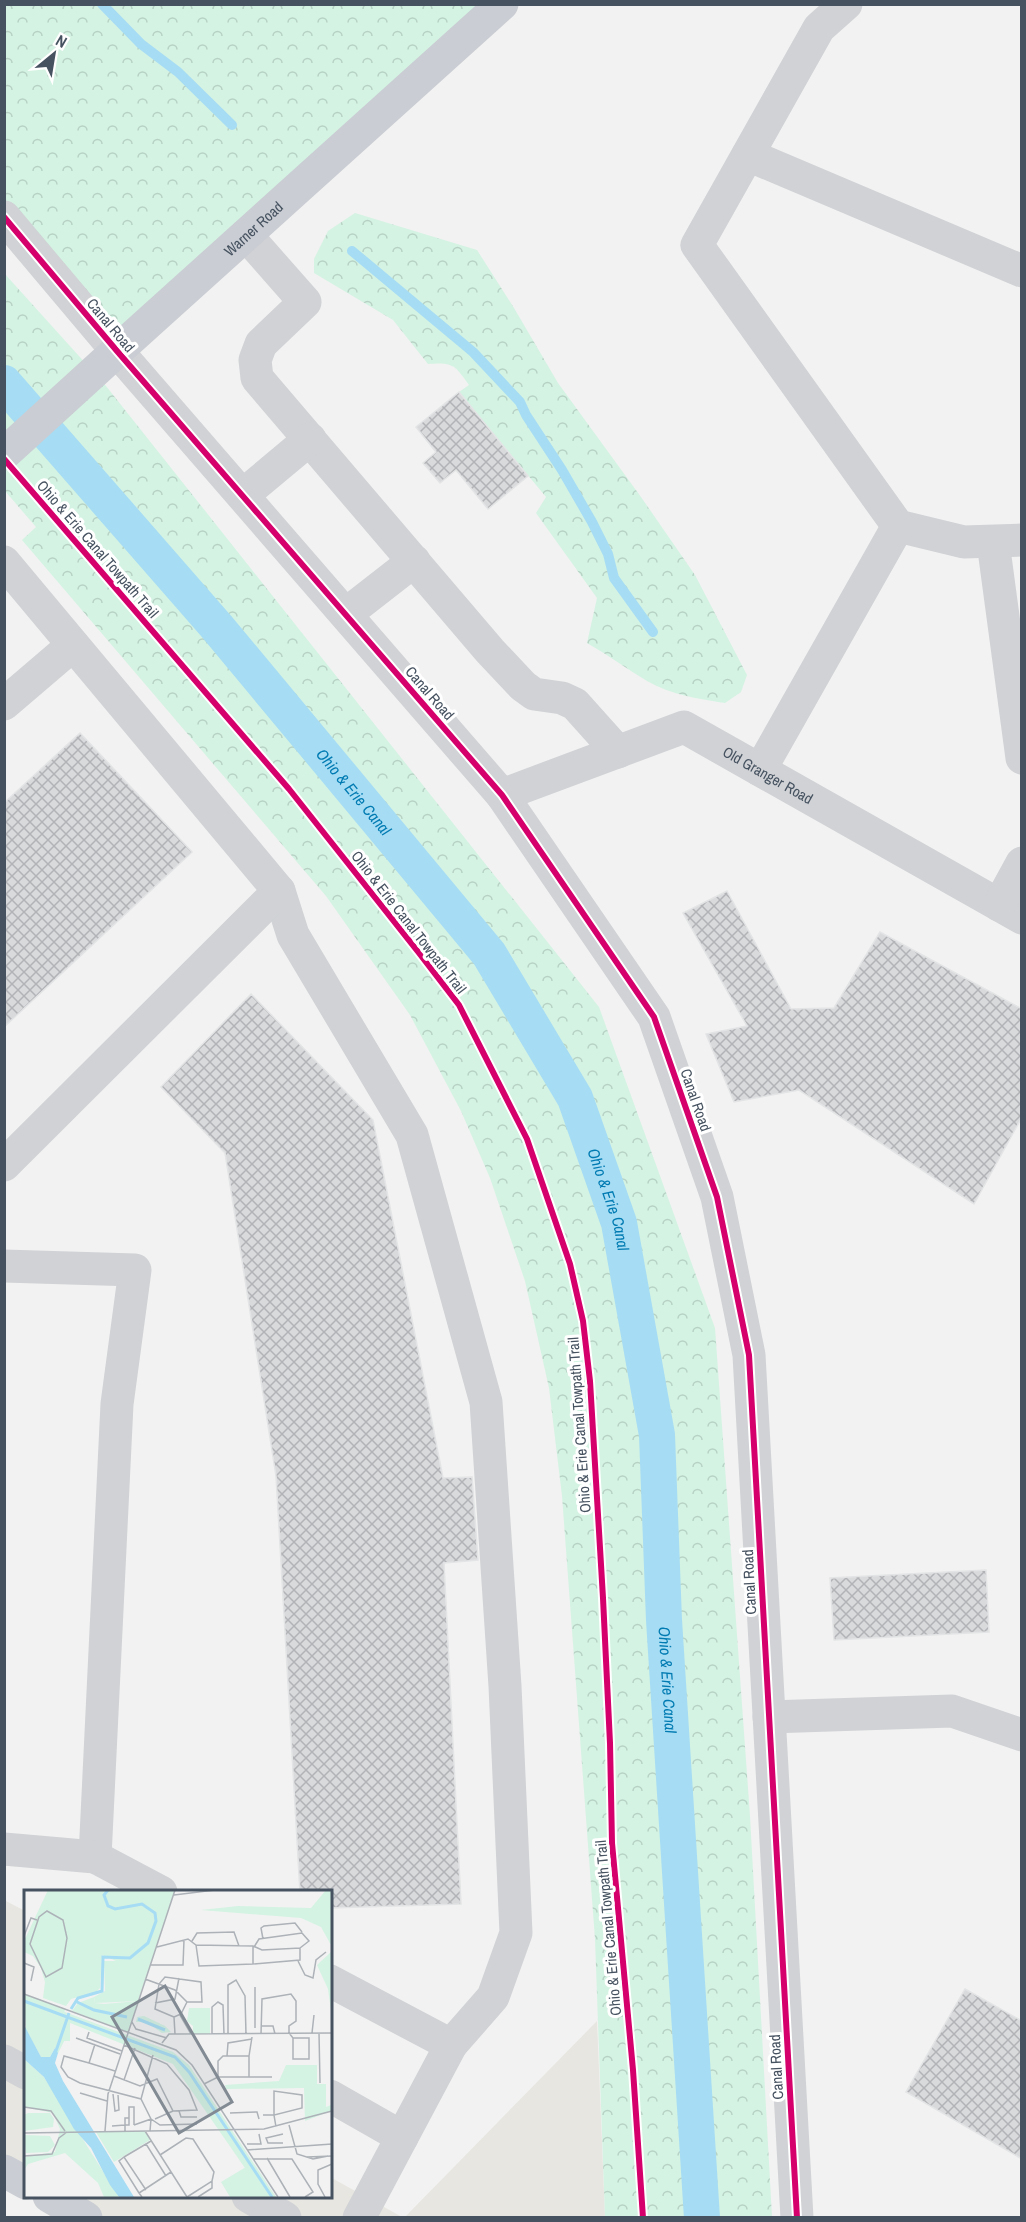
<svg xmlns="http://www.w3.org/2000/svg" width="1026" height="2222" font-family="'Archivo Narrow',sans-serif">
<defs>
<pattern id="forest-crowns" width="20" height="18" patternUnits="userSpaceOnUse" patternTransform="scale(1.5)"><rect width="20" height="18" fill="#d4f3e3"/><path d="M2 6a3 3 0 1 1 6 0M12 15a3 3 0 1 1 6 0" fill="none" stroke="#b7d2c5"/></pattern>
<pattern id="building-cross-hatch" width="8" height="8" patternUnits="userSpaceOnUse" patternTransform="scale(1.5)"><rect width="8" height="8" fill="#d9dadc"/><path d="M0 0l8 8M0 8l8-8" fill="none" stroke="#b2b3b6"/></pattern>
</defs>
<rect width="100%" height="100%" fill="#f2f2f2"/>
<!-- commercial -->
<g fill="#e7e6e0">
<polygon points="4,1900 25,1911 25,2183 5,2171"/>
<polygon points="597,2021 605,2217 404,2217 405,2217"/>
<polygon points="330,2177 402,2217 86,2217 49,2197 330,2196"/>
</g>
<!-- forest -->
<g fill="url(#forest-crowns)">
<polygon points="4,5 502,5 117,351 5,217"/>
<path d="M355,213l122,37 37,58 44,75 83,114 54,78 52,100 -6,17 -16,11c-26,-4 -54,-8 -78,-22 -20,-12 -39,-26 -60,-38l10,-45 -61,-85 10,-16 -87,-105 10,-7c-14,-20 -16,-23 -41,-21l-35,-44 -79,-47v-14l14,-28z"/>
<polygon points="4,273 106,386 599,1007 715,1328 750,1816 772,2217 605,2217 595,1939 562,1496 549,1388 525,1281 490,1178 461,1111 410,1015 326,896 22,540 36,527 5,491"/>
</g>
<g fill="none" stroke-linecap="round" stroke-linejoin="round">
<!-- stream -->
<g stroke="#a6dcf4" stroke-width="10">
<polyline points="102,4 141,44 178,72 232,125"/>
<polyline points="352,251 473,352 520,402 526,415 562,470 592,522 608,554 614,578 653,632"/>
</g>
<!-- canal -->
<path stroke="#a6dcf4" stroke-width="36" id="s1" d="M4,383l213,244 272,327 86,144 44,125 38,212 7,185 38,598"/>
</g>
<!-- building -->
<g fill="url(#building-cross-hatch)" stroke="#e3e4e5" stroke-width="1.5">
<polygon points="459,392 528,476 488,509 456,470 440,483 423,463 436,452 416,427"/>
<polygon points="80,733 192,852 4,1027 4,803"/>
<polygon points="727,891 791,1009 834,1008 880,932 1022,1009 1022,1117 974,1204 799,1090 734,1102 706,1034 747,1026 683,913"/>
<polygon points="251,994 373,1120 443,1478 472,1477 478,1560 444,1563 461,1904 330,1908 330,1892 300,1892 276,1476 225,1153 161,1087"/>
<polygon points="986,1570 989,1632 834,1640 830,1578"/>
<polygon points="965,1989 1022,2021 1022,2159 906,2092"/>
</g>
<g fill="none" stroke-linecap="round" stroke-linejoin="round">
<!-- minor -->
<g stroke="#d0d2d5" stroke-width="33">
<polyline points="846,4 819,28 697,245 898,526 964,542 1022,540"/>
<polyline points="748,155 1022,271"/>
<polyline points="4,217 117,351 502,795 654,1017 717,1197 749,1355 797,2218"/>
<polyline points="246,235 305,302 261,344 255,360 257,378 490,651 523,686 534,694 562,698 575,704 618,752"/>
<polyline points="243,495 310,439"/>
<polyline points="993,542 1022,758"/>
<polyline points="4,562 279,891 293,935 412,1135 486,1402 505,1686 516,1933 493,1997 451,2045 330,1981"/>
<polyline points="346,614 414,561"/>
<polyline points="4,704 73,645"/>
<polyline points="760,770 898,526"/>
<path id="s2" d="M502,795l182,-68 338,191"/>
<polyline points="999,905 1022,863"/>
<polyline points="4,1165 279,891"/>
<polyline points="4,1266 135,1270 117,1404 95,1857 161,1892"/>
<polyline points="769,1717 952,1711 1022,1735"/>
<polyline points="4,1849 95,1857"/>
<polyline points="4,2061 26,2073"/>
<polyline points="330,2096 402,2137"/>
<polyline points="248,2196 285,2218"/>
<polyline points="359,2218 451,2045"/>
</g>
<!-- major -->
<g stroke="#cacdd3" stroke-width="33">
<path id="s3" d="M4,454l113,-103 385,-347"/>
<polyline points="4,2171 26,2183"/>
<polyline points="49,2196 86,2218"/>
</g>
<defs>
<g id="cycleway">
<polyline points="4,217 117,351 502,795 654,1017 717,1197 749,1355 797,2218"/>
<polyline points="4,459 289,789 419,953 459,1005 527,1139 570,1264 583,1321 590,1381 603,1598 610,1743 612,1843 633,2070 643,2218"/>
</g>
</defs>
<!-- cycleway casing -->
<use href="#cycleway" stroke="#fff" stroke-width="10"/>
<!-- cycleway -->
<use href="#cycleway" stroke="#d6006c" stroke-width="6"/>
</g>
<g text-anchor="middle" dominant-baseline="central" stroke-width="6" stroke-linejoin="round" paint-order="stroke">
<!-- street labels -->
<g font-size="15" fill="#465260" stroke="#fff">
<text stroke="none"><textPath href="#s3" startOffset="336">Warner Road</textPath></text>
<text transform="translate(111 325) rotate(50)">Canal Road</text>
<text transform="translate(98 549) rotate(49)">Ohio &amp; Erie Canal Towpath Trail</text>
<text transform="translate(430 693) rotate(49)">Canal Road</text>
<text stroke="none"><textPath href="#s2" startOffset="291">Old Granger Road</textPath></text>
<text transform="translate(409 922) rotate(52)">Ohio &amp; Erie Canal Towpath Trail</text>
<text transform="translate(696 1100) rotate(71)">Canal Road</text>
<text transform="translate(579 1425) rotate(-94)">Ohio &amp; Erie Canal Towpath Trail</text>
<text transform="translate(749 1582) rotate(-93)">Canal Road</text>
<text transform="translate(608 1928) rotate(-95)">Ohio &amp; Erie Canal Towpath Trail</text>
<text transform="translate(776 2067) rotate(-93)">Canal Road</text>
</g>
<!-- water labels -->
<g font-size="16" font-style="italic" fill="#017bb2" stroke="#fff">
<text stroke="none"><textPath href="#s1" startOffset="538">Ohio &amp; Erie Canal</textPath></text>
<text stroke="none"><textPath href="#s1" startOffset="1024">Ohio &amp; Erie Canal</textPath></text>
<text stroke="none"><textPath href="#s1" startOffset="1510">Ohio &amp; Erie Canal</textPath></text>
</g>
</g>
<!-- overview -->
<g transform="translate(24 1890)">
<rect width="308" height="308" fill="#f2f2f2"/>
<path d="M80,71h20l23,13 -9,27 -43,2 -1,-6 11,-6zM0,104l41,15 -2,9 7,5v18h-6l-6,12 -3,-5 -5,9h-9l-15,-27zM165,118h21v26h-17v-8l-6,-5zM4,223h22l4,6 -1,8 -29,4v-16zM121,241l5,9 -36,22 -18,-30zM0,245l26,1 5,9 -7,7 -22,1zM222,277l20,30h-36l-9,-15z" fill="#d4f3e3"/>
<path d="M24,0h127l-28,84 -45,-19 -2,33 -4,4 -25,7 -5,7 -23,-8 2,-16 -4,-14 -8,-12 -9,-4v-11zM302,0h5v55l-10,-18 -20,-9 -100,-8 37,-4 73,2zM307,62v58l-3,-21 -11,-24zM0,107l149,55 16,13 87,132h-11l-92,-133 -103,-41v18h-6l-6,12 -27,-44 -7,-2zM70,107l1,6 9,1 34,-3 -10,31 -56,-21 6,-8zM120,126l21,10 6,6 -9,1 -15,-11h-11l1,-5zM0,169l20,18 75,120h-15l-6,-14 -33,-30 -37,11 -4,6v-13l31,-5 5,-23 -7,-16 -29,-6zM262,175h31v19h9v23l5,-2v6l-26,10 -1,-33 -78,1 -1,-4 54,-4z" fill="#d4f3e3"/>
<path d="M47,26l33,2 -1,22 -10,9h-11l13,15 -1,11h-25z" fill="#d4f3e3"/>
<path d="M0,135l17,32h9l5,-9 3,5 -3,10 8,18 71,116h-15l-9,-12 -19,-37 -17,-19 -30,-52 -20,-18z" fill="#a6dcf4"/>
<path fill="none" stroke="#a6dcf4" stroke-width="3" d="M0,111l151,56 14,15 83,125M51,111l19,9 33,7M47,119l7,-11 24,-7 1,-34 27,1 18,-15 8,-22 -1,-8 -13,-9 -27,5 -7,-3 -4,-11 4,-5M114,129l27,11M32,161l13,-38"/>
<path fill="none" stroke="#adb2b8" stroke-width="1.5" d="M150,5l41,-5M23,21l16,9 4,18 -5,30 -16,9 -16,-33 9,-27zM0,46l7,-18 6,2M239,49l-2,-11 3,-2 31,-3 7,9M168,51l5,-8 37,-1 5,14M172,55l3,21 54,-2M133,57l31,-8 8,6 57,1 9,4 38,-2v12l-47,4v-18M230,57l5,-8 43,-6 7,8 -9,7M274,71l7,14 8,3 3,-18 10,-8M0,73l10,4 -3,14M127,75h32l1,-25M121,89l30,11 12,12M231,97v41M0,104l152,56 16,15 86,132M131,113l20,-4 4,-21M156,125l11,19M150,127l7,-3 6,-12h15l-1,-20 -36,-5 -6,7 -4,25 19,8 1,17M108,132l4,7 31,9M237,136h12l2,8M65,142l-2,6 35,13M288,143l2,-18M295,143l1,50M188,144v-27l6,-5 5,3 1,29M204,144v-49l8,-5 9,16 1,38M237,144l1,-35 29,-5 5,7v20l-7,5v7l4,5v21h16v-21h-16M52,148l44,16M138,153l7,-9 163,-1M71,154l-6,19 26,8M203,166l1,-13 24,-4M225,166l3,-19M65,173l-25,-7 -3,11 7,10 12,6 61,16 10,20 -17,6M90,186l26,10 17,-7 16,32 24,-1 -8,-20 -22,-26 -43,-19M225,187h23M100,190l11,-32M180,194l14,-7h31v-21h-26l-5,5v16M56,203l27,8M89,204l2,17 4,-1 -1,-15M117,209l12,-44M0,217l27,4 14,20M155,221l2,6h16M206,223l27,-1 2,7M239,225h11v-24l28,4v13l-28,7 2,12M105,228v-11h5v18M131,229l18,-8M265,235l8,29 16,5 15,-3M88,236l13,-1h4v-7h-4v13M81,241l3,-37 67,-204M121,241l42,66M126,241l1,-12 9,6 37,-1M0,243l240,-4 68,-18M259,244l-17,4 2,5h15M127,251l-5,3 20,32M223,254h14l-2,-10M223,260l85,-6M136,265l26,-17 7,1 21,33 -2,9M0,266l28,-2 7,-16 8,-6M100,267l22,-13M283,267l25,-1M243,268l23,39M229,269h39l21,33 -8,5M115,303l-20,-32 5,-4 22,33M118,307l-3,-4 32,-21M163,307l25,-16v7l-14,9M301,307l-7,-13v-14l14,-6"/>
<path fill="#828a93" fill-opacity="0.15" stroke="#828a93" stroke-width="3" d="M141,96l67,116 -53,31 -67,-116z"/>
<rect width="308" height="308" fill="none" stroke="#465260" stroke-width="3"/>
</g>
<!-- border -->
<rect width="1026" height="2222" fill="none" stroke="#465260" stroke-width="12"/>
<!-- north arrow -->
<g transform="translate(54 54) rotate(30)" stroke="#ffffff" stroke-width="4.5" paint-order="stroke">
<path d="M0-4.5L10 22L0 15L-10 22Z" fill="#465260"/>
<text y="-9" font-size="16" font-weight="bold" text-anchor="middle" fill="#465260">N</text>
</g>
</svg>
